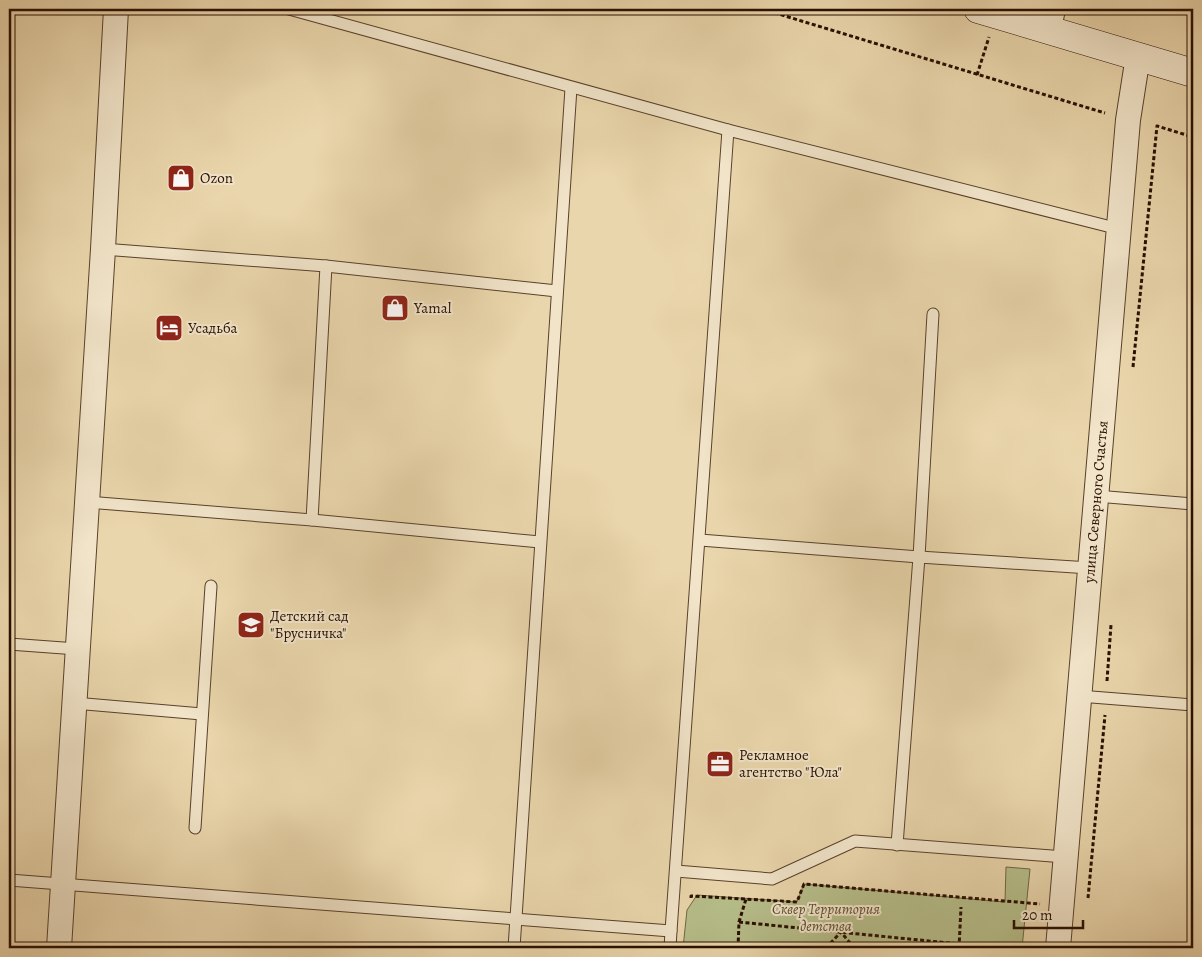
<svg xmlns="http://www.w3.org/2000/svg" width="1202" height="957" font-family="Alegreya,serif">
<rect width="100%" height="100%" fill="#ead6ac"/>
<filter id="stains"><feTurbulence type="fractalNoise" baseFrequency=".004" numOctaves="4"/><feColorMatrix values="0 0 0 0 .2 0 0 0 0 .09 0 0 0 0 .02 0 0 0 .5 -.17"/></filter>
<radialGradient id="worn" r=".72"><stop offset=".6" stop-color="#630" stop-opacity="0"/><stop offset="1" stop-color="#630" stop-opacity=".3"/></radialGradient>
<!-- green -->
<polygon fill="#b6be8a" stroke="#706645" points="1006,867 1030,869 1022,948 683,948 687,910 697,895 797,902 804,884 1005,902"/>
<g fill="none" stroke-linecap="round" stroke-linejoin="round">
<defs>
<g id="lane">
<polyline points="289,9 728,130 1119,229"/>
<polyline points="103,249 326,266 557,291"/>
<polyline points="1096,496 1193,504"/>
<polyline points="87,502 312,520 540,542"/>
<polyline points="312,520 326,266"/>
<polyline points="700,540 919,557 933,314"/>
<polyline points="9,644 77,649"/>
<polyline points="1079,696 1193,705"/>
<polyline points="74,703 202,714"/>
<polyline points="195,828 211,586"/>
<polyline points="897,845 919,557 1090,568"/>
<polyline points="676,871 772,879 855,841 1065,857"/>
<polyline points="9,880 671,931 728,130"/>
<polyline points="514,948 571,88"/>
<polyline points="670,948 671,931"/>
</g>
<g id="street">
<polyline points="1049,29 1053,9"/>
<polyline points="59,948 103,249 116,9"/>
<path id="s1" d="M1058,948l70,-828 10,-64"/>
</g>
<polyline id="secondary" points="978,9 1193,73"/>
</defs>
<!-- lane casing -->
<use href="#lane" stroke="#59412b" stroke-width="13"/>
<!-- street casing -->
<use href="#street" stroke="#59412b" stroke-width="26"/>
<!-- secondary casing -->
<use href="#secondary" stroke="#290f00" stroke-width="29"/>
<!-- path -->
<g stroke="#290f00" stroke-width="3" stroke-dasharray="4 2.5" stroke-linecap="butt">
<polyline points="762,9 1105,113"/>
<polyline points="977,75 989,37"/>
<polyline points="1133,367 1157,126 1193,137"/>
<polyline points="1107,681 1111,625"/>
<polyline points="691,898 691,896 797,902 804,884 1040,904"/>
<polyline points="1088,898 1105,715"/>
<polyline points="739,922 959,944 1036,948"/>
<polyline points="738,948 739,922 746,899"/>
<polyline points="826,948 841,932 854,948"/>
<polyline points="959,948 961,907"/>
</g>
<!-- lane -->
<use href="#lane" stroke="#f1e4c9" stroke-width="11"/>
<!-- street -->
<use href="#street" stroke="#f1e4c9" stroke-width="24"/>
<!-- secondary -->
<use href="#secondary" stroke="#f1e4c9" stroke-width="28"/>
</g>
<!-- icons -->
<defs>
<symbol id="shop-square" viewBox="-11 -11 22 22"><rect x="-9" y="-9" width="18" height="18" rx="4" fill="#8f2418" stroke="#f1e4c9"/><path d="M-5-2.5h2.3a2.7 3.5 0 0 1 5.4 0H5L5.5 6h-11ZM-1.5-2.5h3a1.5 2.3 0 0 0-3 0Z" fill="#fff"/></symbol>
<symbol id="hotel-square" viewBox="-11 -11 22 22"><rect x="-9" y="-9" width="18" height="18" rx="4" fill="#8f2418" stroke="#f1e4c9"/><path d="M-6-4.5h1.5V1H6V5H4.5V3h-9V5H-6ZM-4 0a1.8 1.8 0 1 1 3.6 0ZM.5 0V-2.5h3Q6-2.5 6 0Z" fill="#fff"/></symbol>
<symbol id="school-square" viewBox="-11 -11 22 22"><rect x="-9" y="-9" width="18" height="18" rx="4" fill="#8f2418" stroke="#f1e4c9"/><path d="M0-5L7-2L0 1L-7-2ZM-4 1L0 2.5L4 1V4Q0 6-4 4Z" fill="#fff"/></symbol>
<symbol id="office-square" viewBox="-11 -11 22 22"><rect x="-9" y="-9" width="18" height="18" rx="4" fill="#8f2418" stroke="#f1e4c9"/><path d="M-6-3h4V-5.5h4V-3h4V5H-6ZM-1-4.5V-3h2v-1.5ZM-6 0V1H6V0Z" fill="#fff"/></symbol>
</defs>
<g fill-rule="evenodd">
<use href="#shop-square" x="165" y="162" width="32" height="32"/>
<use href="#shop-square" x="379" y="292" width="32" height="32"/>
<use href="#hotel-square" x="153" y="312" width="32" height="32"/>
<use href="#school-square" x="235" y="609" width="32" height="32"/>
<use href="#office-square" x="704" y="748" width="32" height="32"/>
</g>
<g text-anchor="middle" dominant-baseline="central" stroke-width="4" stroke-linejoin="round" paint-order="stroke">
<!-- poi labels -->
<g font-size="15" fill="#290f00" stroke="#f1e4c9" text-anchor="start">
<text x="200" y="178">Ozon</text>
<text x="414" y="308">Yamal</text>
<text x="188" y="328">Усадьба</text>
<text x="270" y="616">Детский сад<tspan x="270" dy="17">"Брусничка"</tspan></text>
<text x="739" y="755">Рекламное<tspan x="739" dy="17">агентство "Юла"</tspan></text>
</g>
<!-- street labels -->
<g font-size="15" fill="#290f00" stroke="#f1e4c9">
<text stroke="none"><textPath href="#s1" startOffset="448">улица Северного Счастья</textPath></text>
</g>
<!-- park labels -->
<g font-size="15" font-style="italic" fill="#5a4c30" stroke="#f1e4c9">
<text x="826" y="909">Сквер Территория<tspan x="826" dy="17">детства</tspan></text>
</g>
</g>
<!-- margin -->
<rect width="1202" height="957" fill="none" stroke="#ead6ac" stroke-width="30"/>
<rect x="10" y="10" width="1182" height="937" fill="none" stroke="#290f00" stroke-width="2.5"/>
<rect x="15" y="15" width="1172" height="927" fill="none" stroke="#290f00"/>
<!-- scale -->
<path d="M1014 920v8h69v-8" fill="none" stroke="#290f00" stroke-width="2.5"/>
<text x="1022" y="920" font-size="15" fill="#290f00" stroke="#f1e4c9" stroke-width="4" paint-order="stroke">20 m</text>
<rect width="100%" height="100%" filter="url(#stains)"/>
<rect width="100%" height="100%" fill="url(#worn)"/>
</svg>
